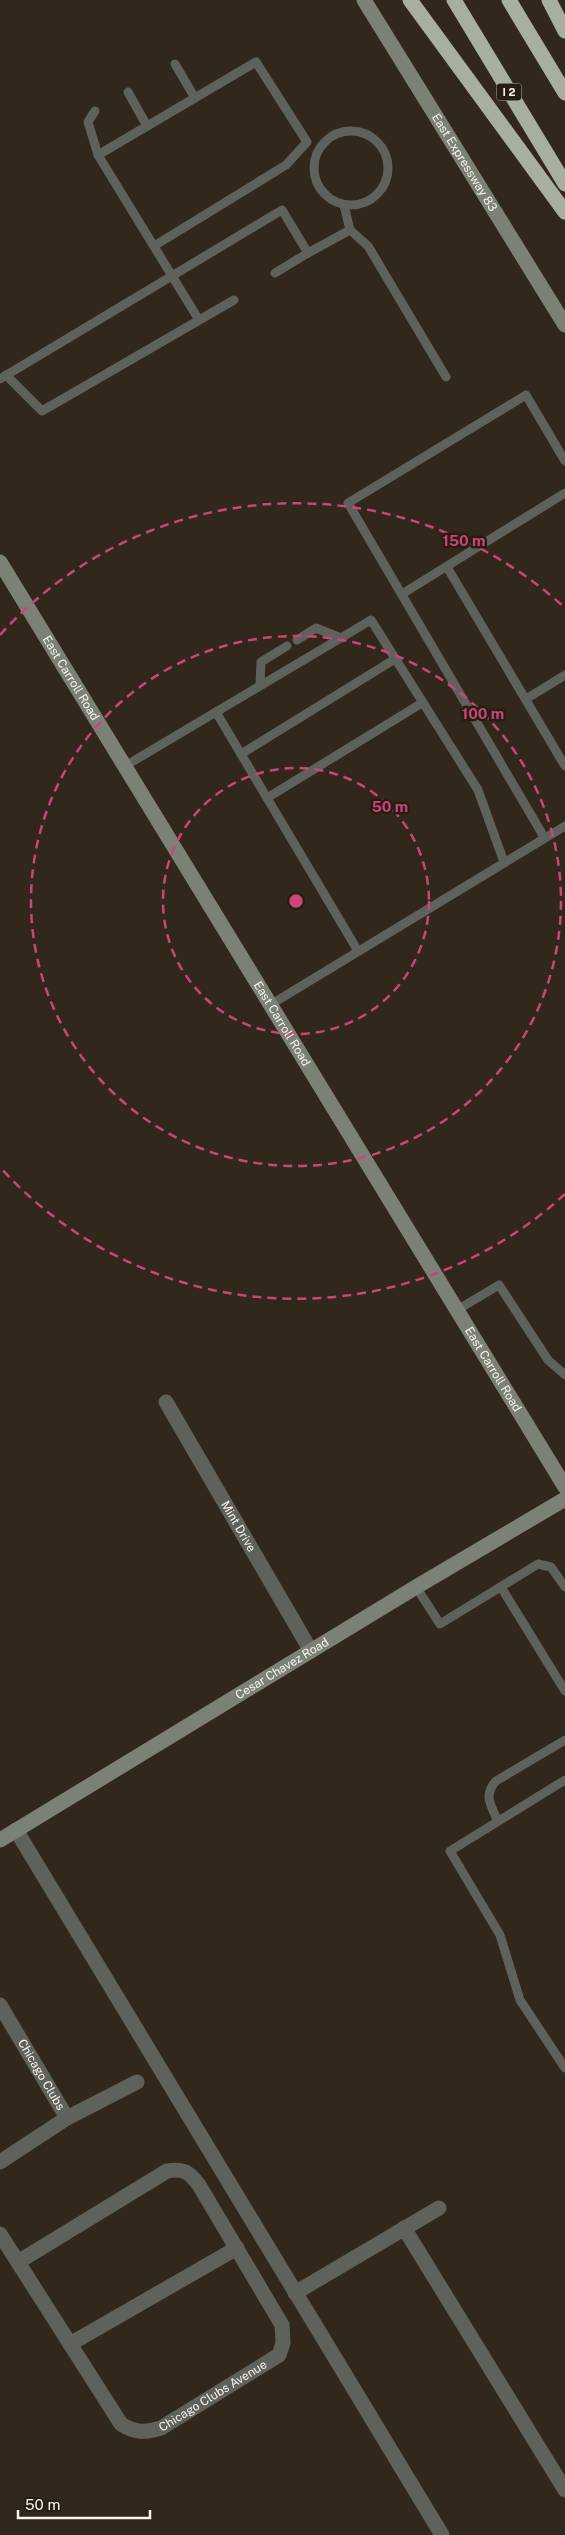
<svg xmlns="http://www.w3.org/2000/svg" width="565" height="2535" font-family="'Public Sans',sans-serif">
<rect width="100%" height="100%" fill="#31281b"/>
<g fill="none" stroke-linecap="round" stroke-linejoin="round">
<!-- lane -->
<g stroke="#5f625b" stroke-width="9">
<polyline points="175,64 195,98"/>
<polyline points="128,92 147,126"/>
<polyline points="95,111 88,122 98,155 199,320"/>
<circle cx="351" cy="168" r="37"/>
<polyline points="98,155 256,62 307,142 286,165 154,246"/>
<polyline points="344,205 350,230 368,246 446,377"/>
<polyline points="308,253 350,230"/>
<polyline points="6,375 42,411 234,300"/>
<polyline points="0,379 282,210 308,253 275,273"/>
<polyline points="447,567 565,766"/>
<polyline points="402,594 565,493"/>
<polyline points="297,640 316,628 341,638"/>
<polyline points="260,685 261,662 287,646"/>
<polyline points="526,699 565,675"/>
<polyline points="216,712 358,951"/>
<polyline points="241,754 395,659"/>
<polyline points="125,766 371,620 478,790 504,862"/>
<polyline points="267,798 422,703"/>
<polyline points="544,837 348,503 526,395 565,461"/>
<polyline points="270,1005 565,826"/>
<polyline points="457,1310 499,1285 548,1360 565,1375"/>
<polyline points="416,1587 440,1624 538,1564 551,1567 565,1587"/>
<polyline points="501,1587 565,1691"/>
<polyline points="565,1780 450,1851 500,1935 520,2000 565,2068"/>
<path d="M498,1821c-7,-15 -15,-26 -2,-40l69,-41"/>
</g>
<!-- street -->
<g stroke="#5f625b" stroke-width="15">
<path id="s1" d="M166,1402l145,249"/>
<polyline points="16,1830 442,2535"/>
<path id="s2" d="M0,2005l67,113"/>
<polyline points="0,2162 67,2118 137,2082"/>
<polyline points="404,2228 565,2490"/>
<path id="s3" d="M0,2234l121,190c15,9 23,9 40,4l118,-73 4,-12 -1,-18 -83,-140c-10,-13 -15,-17 -32,-14l-149,91"/>
<polyline points="295,2293 439,2208"/>
<polyline points="70,2344 237,2248"/>
</g>
<!-- secondary -->
<g stroke="#7c8176" stroke-width="15">
<path id="s4" d="M364,0l201,325"/>
<path id="s5" d="M0,562l565,925"/>
<path id="s6" d="M0,1840l416,-253 149,-88"/>
</g>
<!-- highway -->
<g stroke="#a7af9e" stroke-width="15">
<polyline points="410,0 565,212"/>
<polyline points="454,0 565,184"/>
<polyline points="509,0 565,93"/>
<polyline points="549,0 565,31"/>
</g>
</g>
<!-- distance rings -->
<g fill="none" stroke="#cd4478" stroke-width="2.5" stroke-dasharray="9 6">
<circle cx="296" cy="901" r="133"/>
<circle cx="296" cy="901" r="265"/>
<path d="M565 1194A398 398 0 0 1 0 1167M0 635A398 398 0 0 1 565 608"/>
</g>
<g text-anchor="middle" dominant-baseline="central" stroke-width="5" stroke-linejoin="round" paint-order="stroke">
<!-- shield labels -->
<rect fill="#271e12" stroke="#bbb4ab" stroke-width="1" x="496.5" y="83.5" width="25" height="17" rx="4"/>
<g font-size="11" font-weight="bold" fill="#faf4ec">
<text x="509" y="92">I 2</text>
</g>
<!-- street labels -->
<g font-size="12" fill="#faf4ec" stroke="#271e12">
<text stroke="none"><textPath href="#s4" startOffset="191">East Expressway 83</textPath></text>
<text stroke="none"><textPath href="#s5" startOffset="136">East Carroll Road</textPath></text>
<text stroke="none"><textPath href="#s5" startOffset="541">East Carroll Road</textPath></text>
<text stroke="none"><textPath href="#s5" startOffset="946">East Carroll Road</textPath></text>
<text stroke="none"><textPath href="#s1" startOffset="144">Mint Drive</textPath></text>
<text stroke="none"><textPath href="#s6" startOffset="330">Cesar Chavez Road</textPath></text>
<text stroke="none"><textPath href="#s2" startOffset="81">Chicago Clubs</textPath></text>
<text stroke="none"><textPath href="#s3" startOffset="328">Chicago Clubs Avenue</textPath></text>
</g>
</g>
<circle cx="296" cy="901" r="8" fill="#cd4478" stroke="#271e12" stroke-width="2.5"/>
<g font-size="15" text-anchor="middle" font-weight="bold" fill="#cd4478" stroke="#271e12" stroke-width="5" stroke-linejoin="round" paint-order="stroke">
<text x="464" y="546">150 m</text>
<text x="483" y="719">100 m</text>
<text x="390" y="812">50 m</text>
</g>
<!-- scale -->
<path d="M18 2510v8h132v-8" fill="none" stroke="#faf4ec" stroke-width="2.5"/>
<text x="25" y="2510" font-size="15" fill="#faf4ec" stroke="#271e12" stroke-width="4" paint-order="stroke">50 m</text>
</svg>
